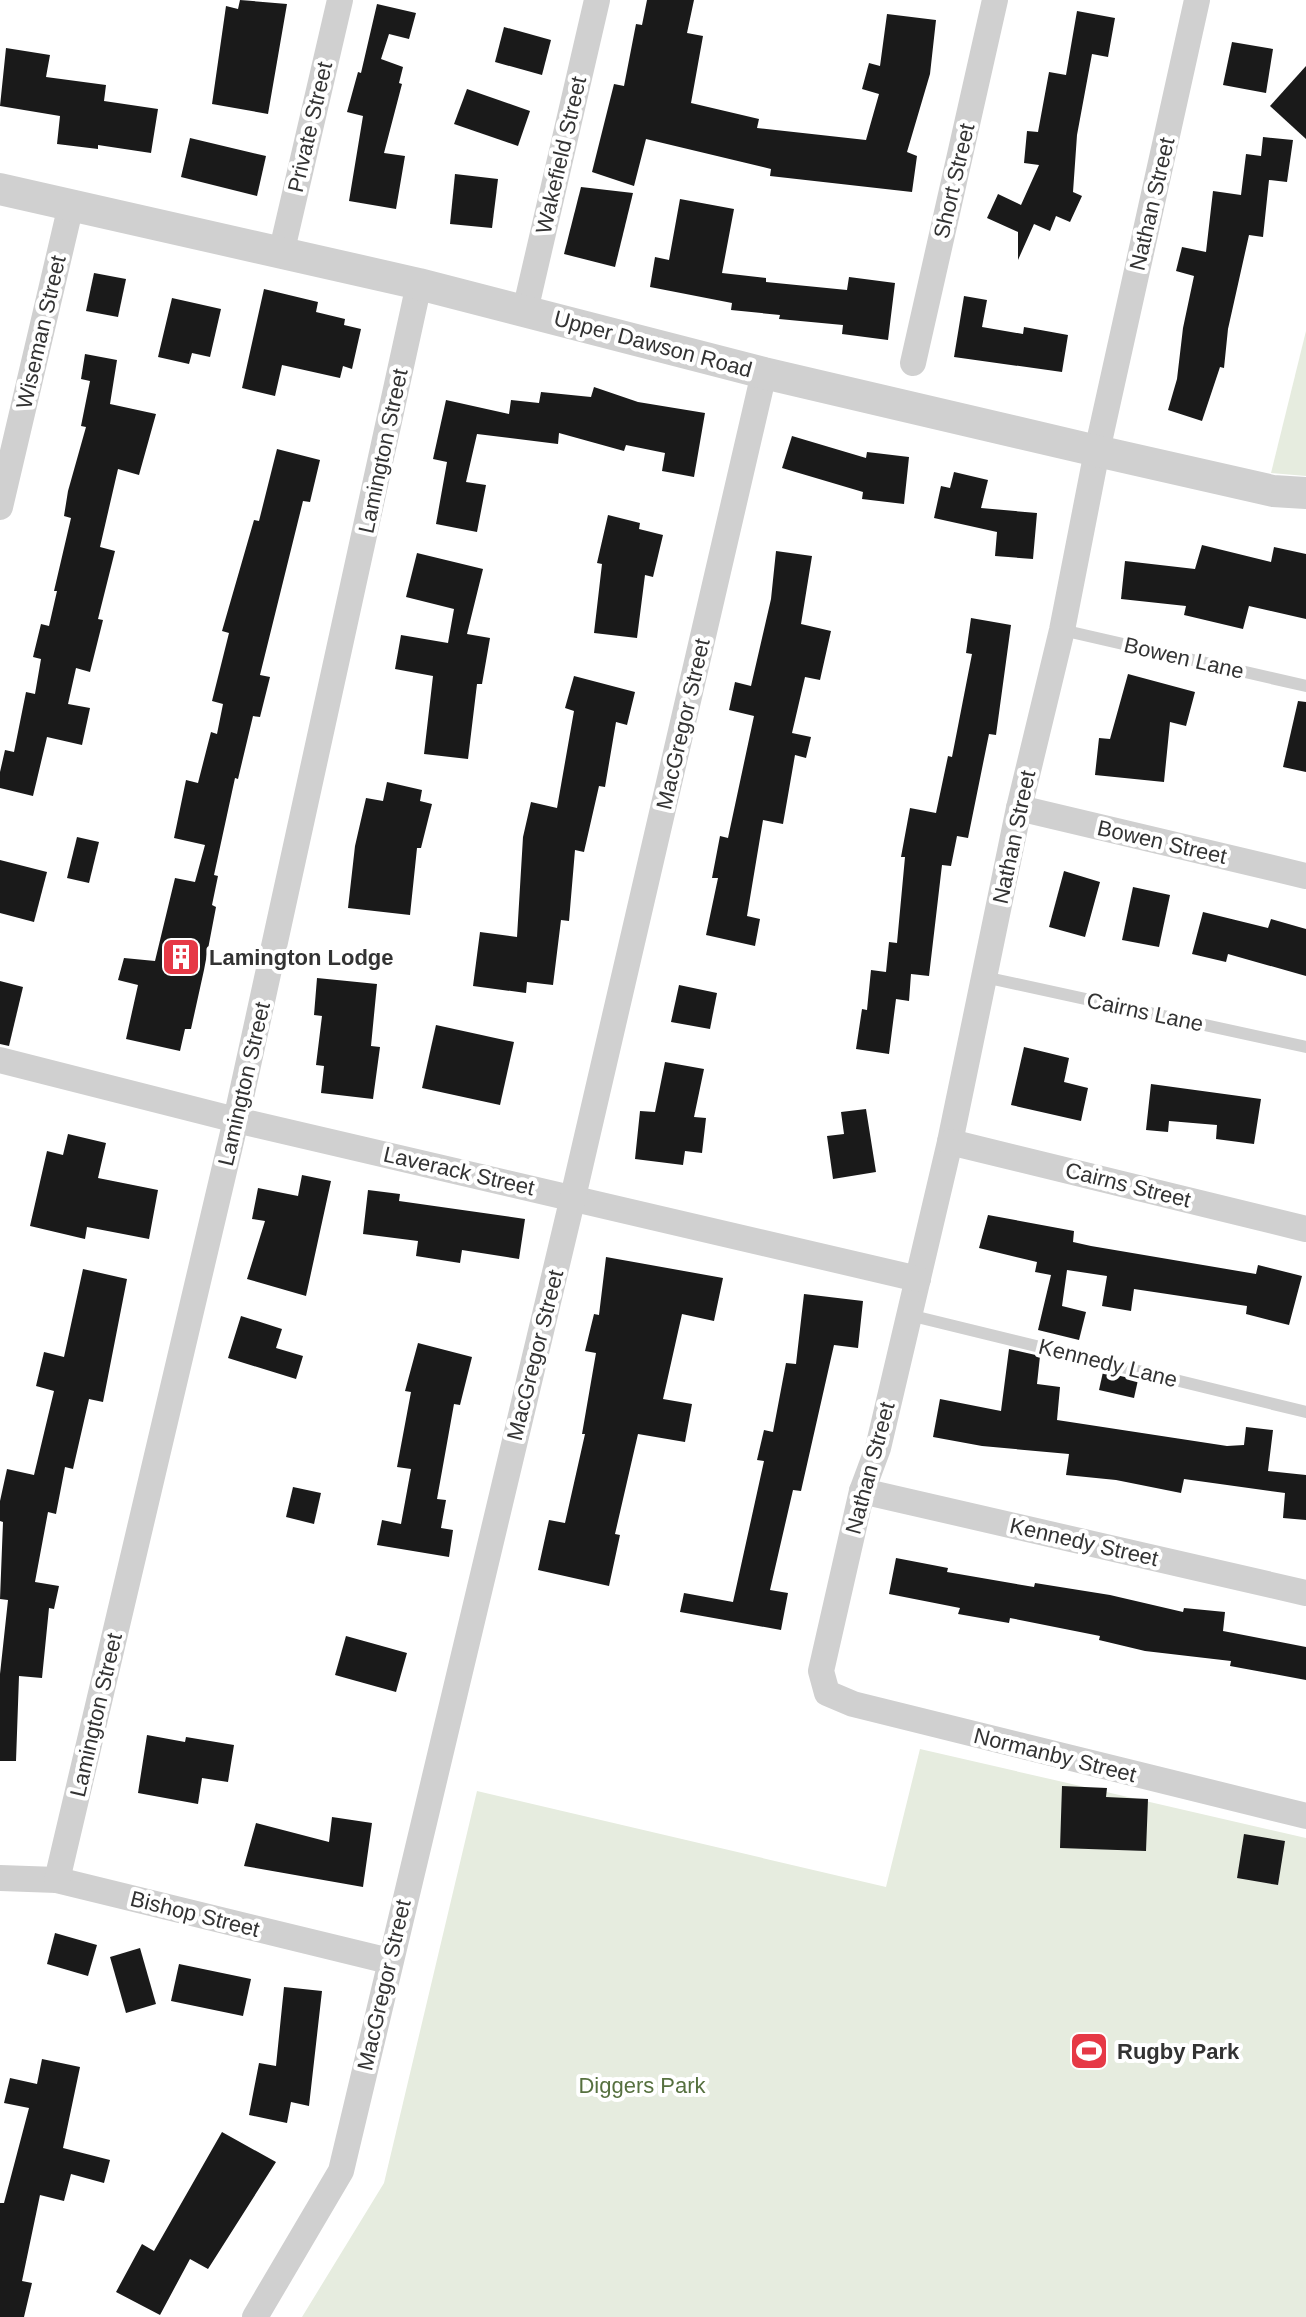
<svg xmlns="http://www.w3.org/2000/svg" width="1306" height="2317" font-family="Arial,sans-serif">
<rect width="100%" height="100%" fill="#fff"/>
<!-- green -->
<g fill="#e6ecdf">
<polygon points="1306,331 1306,476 1271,473"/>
<polygon points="920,1749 1306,1838 1306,2317 302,2317 384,2183 477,1791 886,1887"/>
</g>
<!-- building -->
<g fill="#1a1a1a">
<polygon points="240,0 287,4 268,114 212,104 226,6 238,9"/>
<polygon points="647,0 694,0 687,33 703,36 691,103 759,119 757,128 866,140 879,94 862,89 869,63 880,66 887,14 936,20 930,74 907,152 917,156 912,192 770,176 771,169 646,139 634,186 592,172 614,84 624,86 636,24 642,25"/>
<polygon points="377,4 416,13 409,39 389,34 381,59 403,67 399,83 402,84 384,153 405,156 396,209 349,201 363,116 347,112 358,72 361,73"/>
<polygon points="1077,11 1115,18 1108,57 1092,54 1077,135 1073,192 1082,196 1070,222 1056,216 1050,231 1034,224 1018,260 1018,232 987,218 998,194 1021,205 1039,165 1024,163 1027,131 1038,132 1049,72 1066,75"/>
<polygon points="504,27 551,40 542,75 495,62"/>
<polygon points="1232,42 1273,49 1266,93 1223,85"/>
<polygon points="6,48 50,55 46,77 106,85 104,101 158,109 151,153 98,145 98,149 57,144 60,116 0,106"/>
<polygon points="1306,66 1306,139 1270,106"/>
<polygon points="467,89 530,111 518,146 454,124"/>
<polygon points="1263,137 1293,140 1287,182 1269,180 1263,237 1249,235 1228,329 1224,368 1220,367 1202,421 1168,410 1177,379 1183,328 1194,276 1176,271 1182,247 1206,252 1213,191 1241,195 1246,154 1261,156"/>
<polygon points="190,138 266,156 257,196 181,177"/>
<polygon points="455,174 498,179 492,228 450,224"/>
<polygon points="581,187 633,193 615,267 564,254"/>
<polygon points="680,199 734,209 722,273 766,278 766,282 847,290 849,277 895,283 888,340 842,334 843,325 779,319 780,315 731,310 732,303 650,287 655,257 669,260"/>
<polygon points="94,273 126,279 118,317 86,311"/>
<polygon points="264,289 318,302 316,312 345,319 344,325 361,329 352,369 343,366 340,378 282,365 275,396 242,388"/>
<polygon points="964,296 987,300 982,327 1023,334 1024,327 1068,335 1062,372 954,357"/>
<polygon points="172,298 221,309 210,357 192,353 189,364 158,357"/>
<polygon points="85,354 117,360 110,404 156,414 139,475 118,469 100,547 115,551 98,619 103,620 90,672 76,668 68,704 90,708 82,745 47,737 33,796 0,788 0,772 5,750 14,752 26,692 35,694 41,659 33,657 41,624 49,626 57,591 54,591 71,518 64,516 68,491 86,427 81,426 90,381 81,379"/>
<polygon points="594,387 638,402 705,413 694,477 662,471 665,453 626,445 624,451 559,433 558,444 477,434 466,482 486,485 477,532 436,524 447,462 433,459 446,400 509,414 511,400 539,403 541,392 591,397"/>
<polygon points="792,436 866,458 867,452 909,457 904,504 862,499 863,492 782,468"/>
<polygon points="277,449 320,460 310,502 303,501 260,675 270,677 260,717 253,716 238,779 235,778 214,875 218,876 212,905 216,907 204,970 191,1029 185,1029 180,1051 126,1039 138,985 118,980 124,958 155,961 175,878 195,882 205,845 174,838 186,780 198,783 211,732 217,734 223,704 212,701 229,633 222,631 254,520 259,521"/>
<polygon points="954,472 988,480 981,508 1037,513 1033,559 995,556 997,532 934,518 941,486 950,488"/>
<polygon points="608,515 640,523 639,529 663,535 653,577 645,575 637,638 594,633 602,564 597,563"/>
<polygon points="1202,545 1271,562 1274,547 1306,554 1306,619 1249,606 1243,629 1184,615 1186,606 1121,599 1125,561 1195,569"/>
<polygon points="776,551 812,556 801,624 831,631 820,680 805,677 792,733 811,737 806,758 795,755 783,824 763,820 747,916 760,919 755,946 706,935 718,878 712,878 720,836 728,838 754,716 729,710 735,682 751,686 771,599"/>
<polygon points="417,553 483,569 467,634 490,638 482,684 477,684 468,759 424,754 433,676 395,669 401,635 448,643 454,609 406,597"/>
<polygon points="971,618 1011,625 996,735 989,734 968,838 957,836 951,866 942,865 929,976 911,974 909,1001 896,999 889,1054 856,1049 862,1009 867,1010 871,970 886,972 889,942 897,943 905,857 901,857 910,808 936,813 948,756 952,757 972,654 966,653"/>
<polygon points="1128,674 1195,692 1186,726 1170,722 1164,782 1095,775 1099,738 1110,739"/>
<polygon points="574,676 635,692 627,725 616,722 605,787 599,786 584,852 575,850 569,921 561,920 553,985 527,982 526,993 473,986 480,932 517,937 523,837 531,802 557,808 574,711 565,708"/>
<polygon points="1298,701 1306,702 1306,772 1283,767"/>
<polygon points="387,782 422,790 420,801 432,804 421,848 417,848 410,915 348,908 355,846 366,798 383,801"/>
<polygon points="77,837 99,842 89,883 67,878"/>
<polygon points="0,860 47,872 34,922 0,913"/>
<polygon points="1064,871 1100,882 1085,937 1049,927"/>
<polygon points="1133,887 1170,895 1159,947 1122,940"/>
<polygon points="1203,912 1268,928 1271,919 1306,929 1306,976 1228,954 1226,962 1192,954"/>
<polygon points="317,978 377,984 371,1046 380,1047 373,1099 321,1093 324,1066 316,1065 322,1016 314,1015"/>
<polygon points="0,981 23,987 9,1046 0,1044"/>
<polygon points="679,985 717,993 710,1029 671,1022"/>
<polygon points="436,1025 514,1042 500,1105 422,1088"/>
<polygon points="1024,1047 1069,1058 1064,1082 1088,1088 1081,1121 1011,1105"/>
<polygon points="665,1062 704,1069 694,1117 706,1118 702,1153 685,1151 683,1165 635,1159 640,1111 655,1112"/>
<polygon points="1151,1084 1261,1099 1254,1144 1216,1139 1217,1125 1169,1121 1168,1132 1146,1130"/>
<polygon points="866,1109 876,1172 833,1179 827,1136 844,1134 841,1112"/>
<polygon points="68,1134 106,1143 98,1178 158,1190 149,1239 87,1227 85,1239 30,1226 47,1151 63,1155"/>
<polygon points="302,1175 331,1181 306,1296 247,1279 265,1221 252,1219 258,1188 298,1196"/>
<polygon points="368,1190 400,1194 399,1201 525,1219 519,1259 462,1250 460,1263 416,1256 418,1241 363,1234"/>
<polygon points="988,1215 1074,1231 1073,1242 1091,1246 1256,1274 1258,1265 1302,1276 1289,1325 1246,1314 1247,1306 1134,1289 1131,1311 1102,1306 1107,1276 1067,1270 1062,1306 1086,1312 1079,1340 1038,1330 1051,1275 1035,1272 1037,1262 979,1248"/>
<polygon points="606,1257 723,1278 714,1321 682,1314 663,1399 692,1404 685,1442 638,1434 615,1534 620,1535 609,1586 538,1570 549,1520 565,1523 585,1434 582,1434 596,1353 585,1351 594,1314 599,1315"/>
<polygon points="83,1269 127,1279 103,1402 89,1399 73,1469 65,1467 56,1514 48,1512 35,1582 59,1586 54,1609 49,1608 42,1678 19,1676 16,1761 0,1761 0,1674 8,1600 0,1599 3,1522 0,1521 0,1501 7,1469 34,1475 54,1391 36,1386 44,1352 64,1357"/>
<polygon points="804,1294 863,1301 858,1348 834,1345 801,1491 793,1490 770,1590 788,1593 781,1630 680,1612 684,1593 733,1602 764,1461 757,1460 764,1430 773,1432 786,1363 796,1364"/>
<polygon points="241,1316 282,1329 276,1348 303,1356 296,1379 228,1358"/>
<polygon points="418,1343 472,1357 460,1405 454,1404 437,1499 446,1500 441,1528 453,1530 449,1557 377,1545 382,1520 401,1524 411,1469 397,1467 411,1392 405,1391"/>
<polygon points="1009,1349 1040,1356 1037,1384 1060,1387 1057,1420 1227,1446 1244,1445 1246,1427 1273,1430 1268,1471 1306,1475 1306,1520 1283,1518 1285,1493 1184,1479 1181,1493 1116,1480 1066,1475 1069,1454 982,1446 933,1437 940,1399 1001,1411"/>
<polygon points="1103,1372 1138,1380 1134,1398 1099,1390"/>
<polygon points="293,1487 321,1493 314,1524 286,1517"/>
<polygon points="896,1558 948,1568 947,1572 1034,1587 1035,1583 1110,1595 1183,1612 1184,1608 1225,1612 1223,1631 1306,1647 1306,1680 1230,1666 1231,1661 1145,1651 1099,1640 1100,1636 1010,1618 1009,1623 958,1614 960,1608 889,1594"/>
<polygon points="346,1636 407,1653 396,1692 335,1675"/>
<polygon points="147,1735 185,1742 186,1737 234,1745 228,1782 202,1778 198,1804 138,1793"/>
<polygon points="1062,1786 1107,1788 1106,1797 1148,1799 1146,1851 1060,1848"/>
<polygon points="332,1817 372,1823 363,1887 244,1866 256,1823 329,1842"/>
<polygon points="1244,1834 1285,1841 1278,1885 1237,1878"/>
<polygon points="55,1933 97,1945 88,1976 47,1964"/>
<polygon points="140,1948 156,2004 126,2013 110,1957"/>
<polygon points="179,1964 251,1979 243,2016 171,2001"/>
<polygon points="284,1987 322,1991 309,2106 291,2102 287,2123 249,2115 259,2063 276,2066"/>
<polygon points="42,2059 80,2067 63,2148 110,2160 104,2183 71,2174 64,2201 40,2195 22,2281 32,2283 24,2317 0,2317 0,2203 4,2203 29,2108 4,2103 10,2078 37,2084"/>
<polygon points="222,2132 276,2162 208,2269 190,2259 160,2315 116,2292 142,2244 154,2251"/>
</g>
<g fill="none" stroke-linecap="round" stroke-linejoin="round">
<!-- service -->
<g stroke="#d0d0d0" stroke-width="12">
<polyline points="1062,630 1306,686"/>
<polyline points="984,977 1306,1047"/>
<polyline points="909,1315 1306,1412"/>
</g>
<!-- minor -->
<g stroke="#d0d0d0" stroke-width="26">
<polyline points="1197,0 1097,451 1062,630 1019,808 950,1142 878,1448 862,1491 821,1671 827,1693 853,1704 1306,1816"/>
<polyline points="281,254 340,0"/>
<polyline points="525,311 597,0"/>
<polyline points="913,363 995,0"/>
<polyline points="0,507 71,205"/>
<polyline points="1019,808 1306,876"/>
<polyline points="0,1060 236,1120 918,1279"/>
<polyline points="950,1142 1306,1229"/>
<polyline points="862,1491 1306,1593"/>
<polyline points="0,1878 57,1880 389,1961"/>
<polyline points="57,1880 236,1120 419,284"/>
<polyline points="255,2317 341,2171 573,1197 764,373"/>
</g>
<!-- tertiary -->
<polyline stroke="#d0d0d0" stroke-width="32" points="0,189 419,284 764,373 1097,451 1273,491 1306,493"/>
</g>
<!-- icons -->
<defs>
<symbol id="building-square" viewBox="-11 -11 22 22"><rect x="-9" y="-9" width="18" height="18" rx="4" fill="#e63946" stroke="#fff"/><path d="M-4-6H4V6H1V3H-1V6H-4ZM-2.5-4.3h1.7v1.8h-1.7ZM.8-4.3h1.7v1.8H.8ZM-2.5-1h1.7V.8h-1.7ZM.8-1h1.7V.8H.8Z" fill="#fff"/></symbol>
<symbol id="stadium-square" viewBox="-11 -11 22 22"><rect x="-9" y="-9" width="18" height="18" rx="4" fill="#e63946" stroke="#fff"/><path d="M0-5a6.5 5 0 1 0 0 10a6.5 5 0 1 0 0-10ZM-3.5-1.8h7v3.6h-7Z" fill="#fff"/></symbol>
</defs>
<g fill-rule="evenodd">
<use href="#building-square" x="159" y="935" width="44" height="44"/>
<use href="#stadium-square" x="1067" y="2029" width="44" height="44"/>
</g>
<g text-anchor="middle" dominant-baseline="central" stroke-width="8" stroke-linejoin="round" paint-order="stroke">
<!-- street labels -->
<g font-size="22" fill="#333" stroke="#fff">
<text transform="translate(310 127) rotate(-77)">Private Street</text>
<text transform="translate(561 155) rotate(-77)">Wakefield Street</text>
<text transform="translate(954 181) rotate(-77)">Short Street</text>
<text transform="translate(1152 204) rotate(-77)">Nathan Street</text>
<text transform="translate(41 332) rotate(-77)">Wiseman Street</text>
<text transform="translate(653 344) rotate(15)">Upper Dawson Road</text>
<text transform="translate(383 451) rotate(-78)">Lamington Street</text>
<text transform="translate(1184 658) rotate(13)">Bowen Lane</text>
<text transform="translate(683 724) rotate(-77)">MacGregor Street</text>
<text transform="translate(1014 837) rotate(-78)">Nathan Street</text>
<text transform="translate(1162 842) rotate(13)">Bowen Street</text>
<text transform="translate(1145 1012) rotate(12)">Cairns Lane</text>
<text transform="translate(244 1084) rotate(-77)">Lamington Street</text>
<text transform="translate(459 1171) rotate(13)">Laverack Street</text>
<text transform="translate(1128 1185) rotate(14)">Cairns Street</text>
<text transform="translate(535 1355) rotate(-76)">MacGregor Street</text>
<text transform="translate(1108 1363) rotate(14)">Kennedy Lane</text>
<text transform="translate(870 1468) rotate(-75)">Nathan Street</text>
<text transform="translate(1084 1542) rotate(13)">Kennedy Street</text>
<text transform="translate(96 1715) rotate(-77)">Lamington Street</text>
<text transform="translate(1055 1755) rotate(14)">Normanby Street</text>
<text transform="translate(195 1914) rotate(14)">Bishop Street</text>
<text transform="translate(384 1985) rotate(-77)">MacGregor Street</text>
</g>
<!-- poi labels -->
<g font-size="22" font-weight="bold" fill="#333" stroke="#fff" text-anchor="start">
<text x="209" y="957">Lamington Lodge</text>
<text x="1117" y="2051">Rugby Park</text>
</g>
<!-- park labels -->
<g font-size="22" fill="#56703f" stroke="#fff">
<text x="642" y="2085">Diggers Park</text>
</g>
</g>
</svg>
